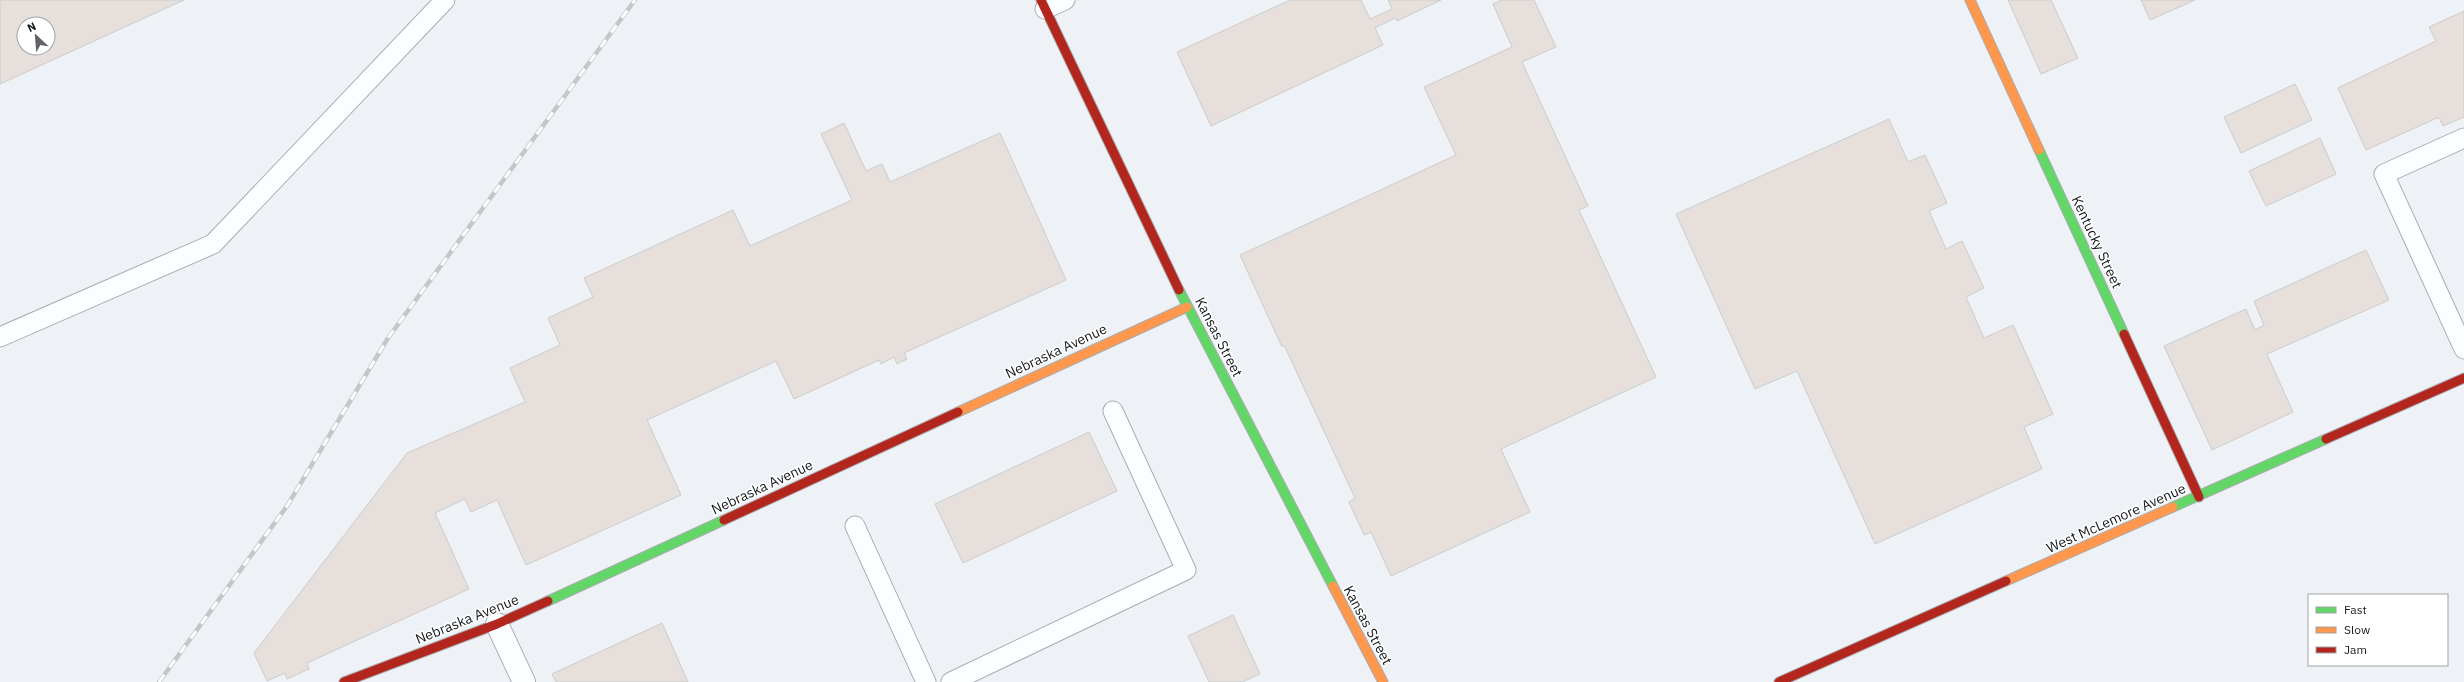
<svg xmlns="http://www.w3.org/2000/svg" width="2464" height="682" font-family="'IBM Plex Sans',sans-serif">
<rect width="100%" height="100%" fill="#eef2f6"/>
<!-- building -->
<g fill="#e6dfdb" stroke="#cbcccc" fill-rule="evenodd">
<path d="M0,0h184l-184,84zM24,24h24v24h-24z"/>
<polygon points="1290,0 1361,0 1370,19 1392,9 1388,0 1441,0 1397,21 1395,18 1375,28 1383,45 1211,126 1177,52"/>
<polygon points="1502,0 1534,0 1556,47 1522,62 1588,206 1579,210 1656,377 1501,449 1530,512 1391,576 1371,532 1364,535 1349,502 1355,498 1284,345 1282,347 1240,255 1456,155 1424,87 1512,47 1493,4"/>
<polygon points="2008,0 2051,0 2078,58 2041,74"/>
<polygon points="2141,0 2195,0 2150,20"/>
<polygon points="2464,11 2464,117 2443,126 2440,119 2437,118 2366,150 2338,88 2436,41 2429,27"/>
<polygon points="2295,84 2312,120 2241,153 2224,117"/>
<polygon points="1889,119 1908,162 1925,155 1947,203 1929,211 1946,249 1962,241 1984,288 1966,297 1984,338 2013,325 2053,414 2024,427 2042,469 1875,544 1797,371 1755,389 1676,214"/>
<polygon points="844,123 866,171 882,164 890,182 1000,133 1066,280 904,353 907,359 897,364 894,357 881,364 879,360 794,399 776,361 647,420 681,495 526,565 497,500 471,512 465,499 435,513 469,589 307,663 309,669 287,679 285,673 267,681 254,653 407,453 525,402 510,368 560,345 548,318 593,297 584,278 733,210 750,246 852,200 821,134"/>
<polygon points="2320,138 2336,174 2266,206 2249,171"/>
<polygon points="2366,250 2389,300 2267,354 2293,412 2212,450 2164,346 2246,309 2255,330 2264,325 2254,301"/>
<polygon points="1089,432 1117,491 963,563 935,504"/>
<polygon points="1233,615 1260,674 1242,682 1209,682 1188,636"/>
<polygon points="662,623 688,682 556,682 552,674"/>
</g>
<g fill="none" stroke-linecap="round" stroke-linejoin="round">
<defs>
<g id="lane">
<polyline points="1045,9 1065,0"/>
<polyline points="2464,138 2384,174 2464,349"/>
<polyline points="0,337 213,244 445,0"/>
<polyline points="855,526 926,682"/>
<polyline points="951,682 1186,570 1113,411"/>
</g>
<polyline id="street" points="497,624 524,682"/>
<g id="fast">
<polyline points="2039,150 2124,334"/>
<polyline points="1179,290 1333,586"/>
<polyline points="2173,507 2326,439"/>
<polyline points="548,601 724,520"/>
</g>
<g id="slow">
<polyline points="1970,0 2039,150"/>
<polyline points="958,412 1187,307"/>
<polyline points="2006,581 2173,507"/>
<polyline points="1333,586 1383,682"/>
</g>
<g id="jam">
<polyline points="1041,0 1179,290"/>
<polyline points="2124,334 2199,497"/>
<polyline points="2326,439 2464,378"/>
<polyline points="724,520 958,412"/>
<polyline points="344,682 497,624 548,601"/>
<polyline points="1779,682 2006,581"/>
</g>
</defs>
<!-- lane casing -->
<use href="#lane" stroke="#a9acaf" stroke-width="21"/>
<!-- street casing -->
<use href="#street" stroke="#a9acaf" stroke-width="24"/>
<!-- fast casing -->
<use href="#fast" stroke="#a9acaf" stroke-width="11"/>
<!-- slow casing -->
<use href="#slow" stroke="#a9acaf" stroke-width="11"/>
<!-- jam casing -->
<use href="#jam" stroke="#a9acaf" stroke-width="11"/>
<!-- lane -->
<use href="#lane" stroke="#fcfdfe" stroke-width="19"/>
<!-- street -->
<use href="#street" stroke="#fcfdfe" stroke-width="22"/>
<!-- fast -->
<use href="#fast" stroke="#63d668" stroke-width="9"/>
<!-- slow -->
<use href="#slow" stroke="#ff974d" stroke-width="9"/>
<!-- jam -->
<use href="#jam" stroke="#b3261e" stroke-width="9"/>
<defs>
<polyline id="rail" points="159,682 287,506 388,338 635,0"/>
</defs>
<!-- rail casing -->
<use href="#rail" stroke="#c5c6c7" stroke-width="4.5"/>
<!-- rail -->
<use href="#rail" stroke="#fff" stroke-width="3" stroke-dasharray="9" stroke-linecap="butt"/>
</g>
<g text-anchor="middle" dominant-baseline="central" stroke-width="3" stroke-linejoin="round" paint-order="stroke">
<!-- street labels -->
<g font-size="14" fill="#15181a" stroke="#fff">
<text transform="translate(2097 242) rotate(65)">Kentucky Street</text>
<text transform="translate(1219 337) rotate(63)">Kansas Street</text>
<text transform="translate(1056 351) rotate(-25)">Nebraska Avenue</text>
<text transform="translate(762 487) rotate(-25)">Nebraska Avenue</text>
<text transform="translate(2116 518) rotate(-24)">West McLemore Avenue</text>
<text transform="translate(467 619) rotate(-22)">Nebraska Avenue</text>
<text transform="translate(1368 625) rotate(62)">Kansas Street</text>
</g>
</g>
<!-- legend -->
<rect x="2308" y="594" width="140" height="72" fill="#ffffff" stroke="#a1a3a3"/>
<rect x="2316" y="607" width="20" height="6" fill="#63d668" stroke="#a1a3a3"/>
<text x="2344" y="614" font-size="12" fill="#15181a">Fast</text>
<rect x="2316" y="627" width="20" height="6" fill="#ff974d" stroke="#a1a3a3"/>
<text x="2344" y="634" font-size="12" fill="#15181a">Slow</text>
<rect x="2316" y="647" width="20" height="6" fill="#b3261e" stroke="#a1a3a3"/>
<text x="2344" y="654" font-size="12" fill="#15181a">Jam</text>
<!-- north arrow -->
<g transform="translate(36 36) rotate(334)"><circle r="19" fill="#ffffff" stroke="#a1a3a3"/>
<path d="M0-3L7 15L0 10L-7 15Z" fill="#616467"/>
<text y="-6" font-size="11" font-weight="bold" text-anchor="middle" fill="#15181a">N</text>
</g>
</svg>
